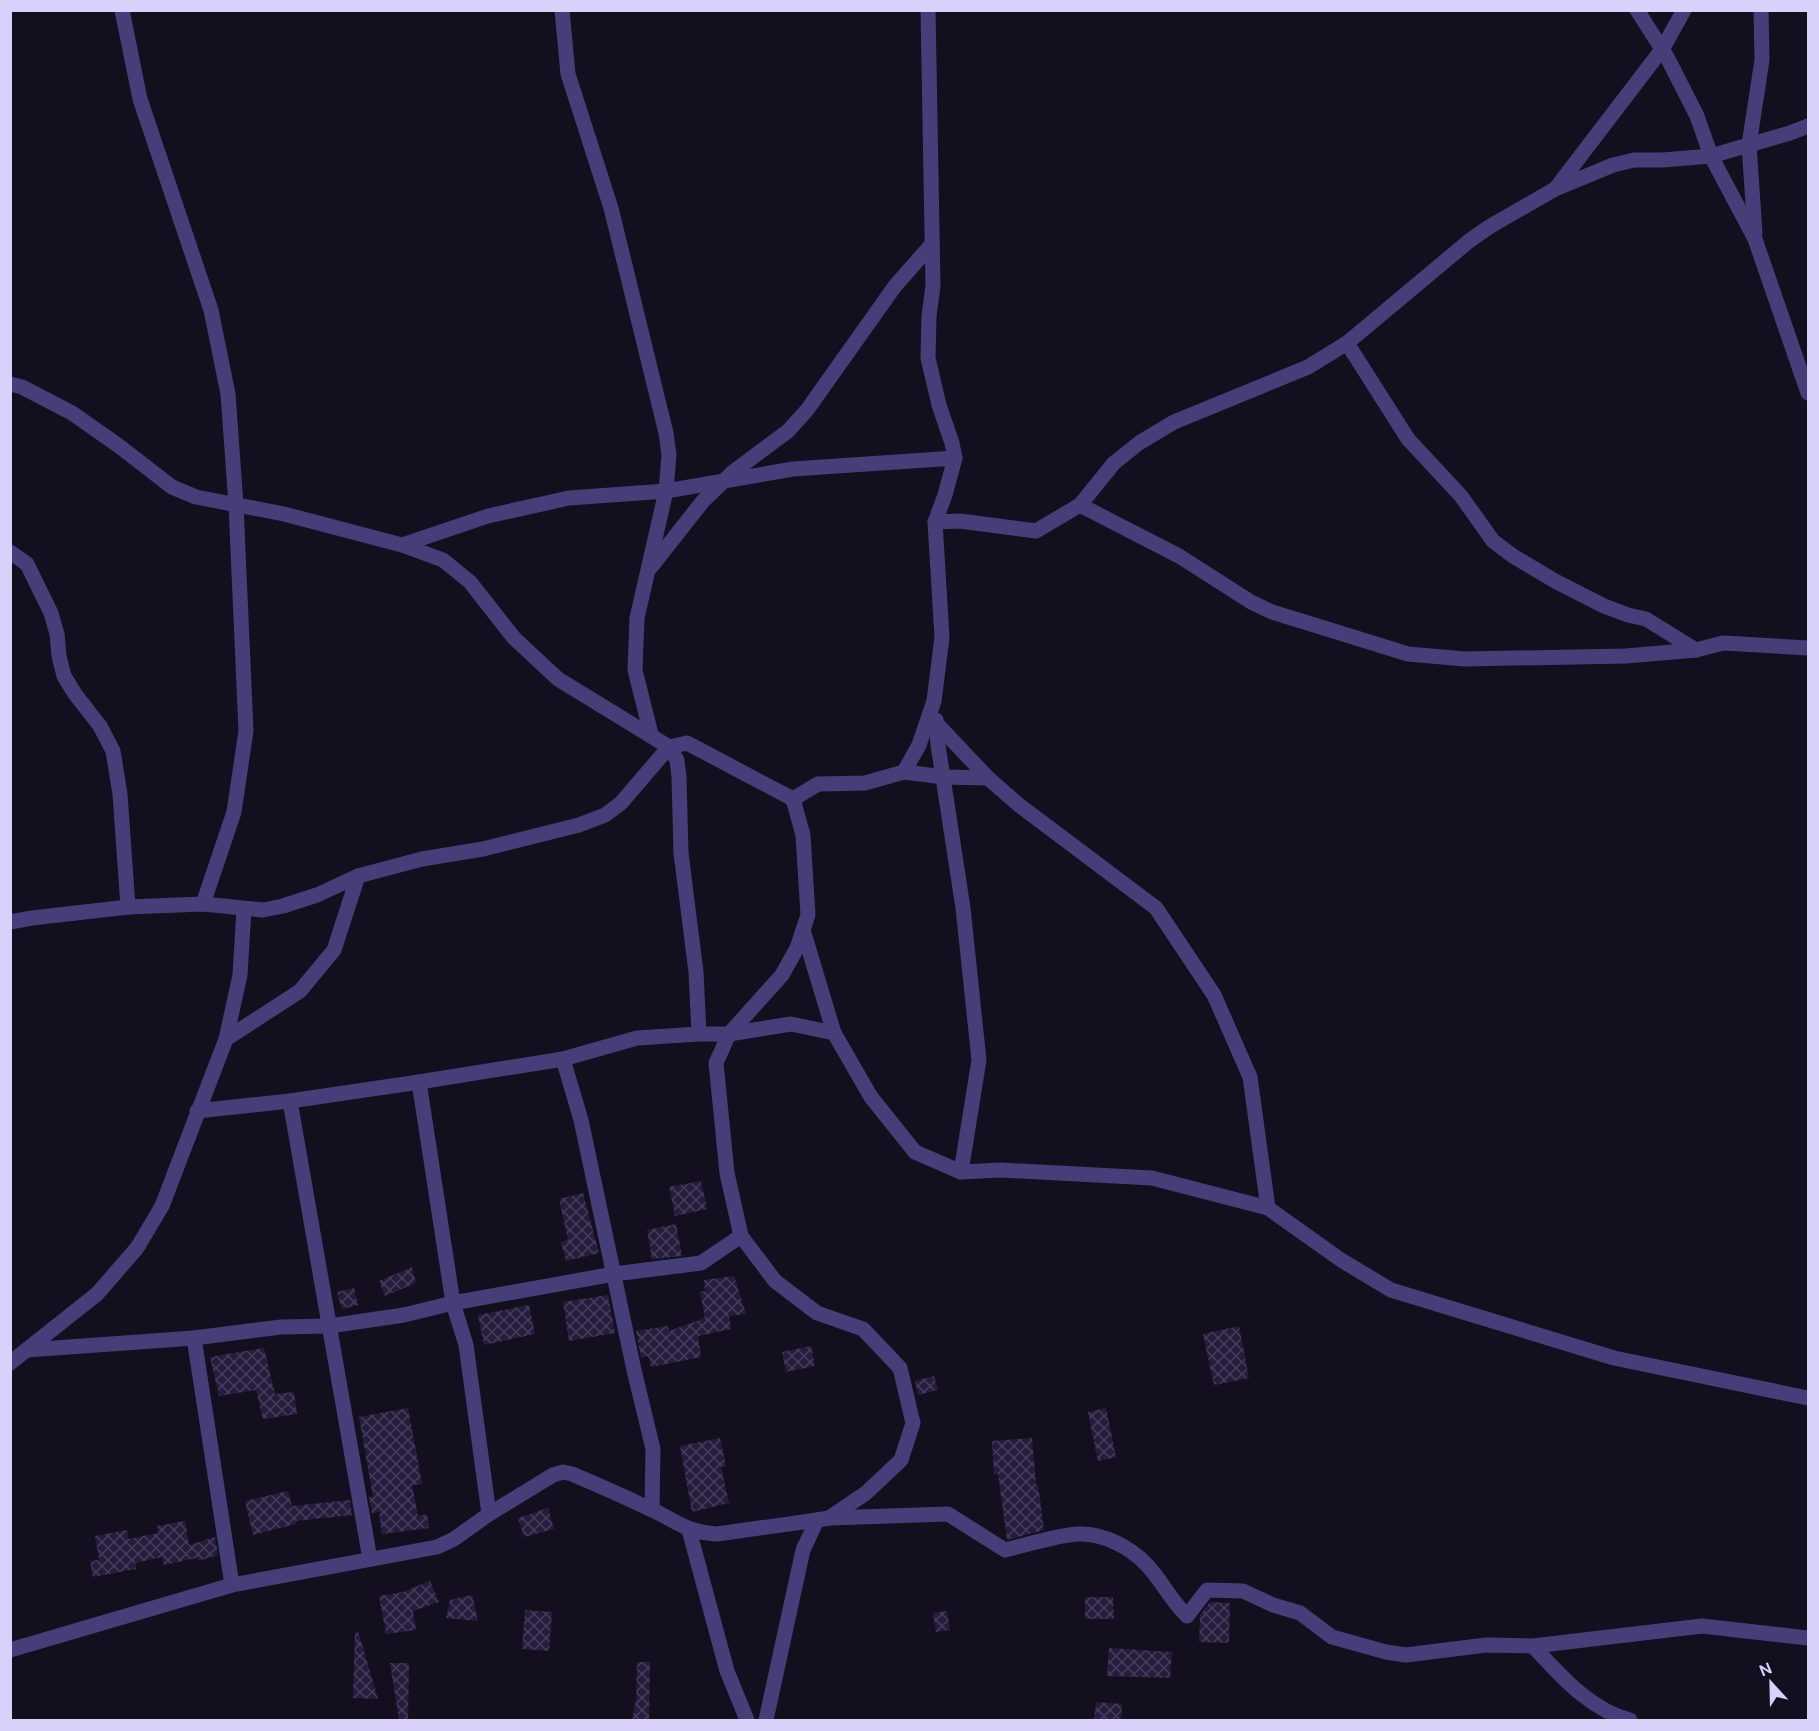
<svg xmlns="http://www.w3.org/2000/svg" width="1819" height="1731" font-family="'DM Sans',sans-serif">
<defs>
<pattern id="building-cross-hatch" width="8" height="8" patternUnits="userSpaceOnUse" patternTransform="scale(1.5)"><rect width="8" height="8" fill="#261d3e"/><path d="M0 0l8 8M0 8l8-8" fill="none" stroke="#453d5b"/></pattern>
</defs>
<rect width="100%" height="100%" fill="#130f1f"/>
<!-- building -->
<g fill="url(#building-cross-hatch)">
<polygon points="701,1181 707,1209 675,1216 669,1187"/>
<polygon points="583,1193 599,1253 566,1261 561,1242 568,1240 559,1199"/>
<polygon points="676,1224 682,1256 652,1259 647,1230"/>
<polygon points="412,1267 416,1283 385,1296 379,1281"/>
<polygon points="734,1276 746,1314 729,1316 731,1329 698,1336 701,1357 651,1367 648,1356 641,1358 636,1331 668,1326 669,1331 705,1318 700,1292 705,1291 704,1280"/>
<polygon points="354,1288 358,1305 342,1309 337,1292"/>
<polygon points="608,1295 615,1333 569,1341 563,1302"/>
<polygon points="529,1305 535,1334 484,1345 478,1315"/>
<polygon points="1239,1326 1249,1378 1214,1385 1203,1334"/>
<polygon points="811,1346 815,1366 786,1372 782,1352"/>
<polygon points="264,1348 275,1394 294,1392 297,1414 263,1419 256,1390 219,1396 210,1357"/>
<polygon points="934,1376 938,1390 918,1395 915,1381"/>
<polygon points="408,1408 422,1484 412,1485 418,1516 427,1514 429,1528 382,1534 379,1512 372,1513 369,1497 373,1497 359,1417"/>
<polygon points="1106,1408 1116,1457 1098,1461 1088,1412"/>
<polygon points="720,1438 726,1466 721,1467 729,1503 692,1512 680,1446"/>
<polygon points="1032,1438 1036,1485 1038,1485 1044,1530 1007,1540 998,1474 994,1474 992,1441"/>
<polygon points="288,1491 292,1506 350,1500 352,1515 296,1521 296,1524 253,1535 245,1501"/>
<polygon points="548,1508 554,1529 524,1537 518,1518"/>
<polygon points="185,1521 189,1545 215,1537 218,1555 198,1561 197,1558 164,1565 162,1557 135,1563 136,1569 93,1577 90,1561 99,1560 95,1536 127,1530 128,1539 158,1533 157,1526"/>
<polygon points="430,1581 439,1602 413,1611 416,1630 386,1634 379,1596 403,1592"/>
<polygon points="472,1595 478,1621 446,1618 450,1600"/>
<polygon points="1085,1597 1113,1597 1114,1619 1085,1619"/>
<polygon points="1210,1602 1230,1603 1229,1643 1199,1642 1200,1615"/>
<polygon points="525,1610 552,1612 549,1651 522,1649"/>
<polygon points="947,1611 950,1630 936,1632 933,1613"/>
<polygon points="358,1631 378,1699 353,1698 355,1632"/>
<polygon points="1109,1648 1172,1652 1170,1678 1107,1676"/>
<polygon points="637,1662 650,1662 649,1720 632,1720 636,1700"/>
<polygon points="390,1663 409,1663 408,1720 399,1720"/>
<polygon points="1096,1702 1122,1704 1121,1720 1094,1720"/>
</g>
<g fill="none" stroke-linecap="round" stroke-linejoin="round">
<!-- street -->
<g stroke="#463e79" stroke-width="15">
<polyline points="122,10 140,99 211,310 228,394 236,505 246,731 234,812 203,904"/>
<polyline points="562,10 568,74 611,208 666,433 669,455 666,491 637,618 635,670 651,734"/>
<polyline points="1637,10 1667,57 1697,116 1711,156 1755,239 1808,393"/>
<polyline points="1556,188 1663,48 1684,10"/>
<polyline points="1755,233 1749,145 1762,60 1761,10"/>
<polyline points="1347,343 1408,439 1461,496 1493,541 1513,556 1555,581 1604,606 1628,615 1646,619 1696,650"/>
<polyline points="10,384 22,387 72,413 119,446 172,487 196,497 284,514 402,545 443,560 470,582 514,638 558,679 669,747 677,760 679,777 681,853 696,972 699,1034"/>
<polyline points="1080,505 1179,556 1251,602 1272,612 1408,654 1465,659 1626,656 1696,650 1723,643 1808,648"/>
<polyline points="935,522 960,521 1036,531 1080,505 1114,463 1139,443 1174,422 1308,367 1347,343 1469,241 1489,227 1555,189 1613,165 1634,160 1663,160 1711,156 1790,133 1808,126"/>
<polyline points="402,545 488,516 569,498 666,491 793,469 955,458"/>
<polyline points="10,552 27,564 51,613 57,634 59,656 64,676 75,694 100,726 113,751 120,794 128,907"/>
<polyline points="651,567 703,501 733,472 788,431 807,410 895,286 932,244"/>
<polyline points="936,720 938,745 963,908 979,1060 961,1172"/>
<polyline points="936,723 988,778 1019,805 1156,908 1214,995 1250,1077 1268,1208"/>
<polyline points="904,772 944,777 988,778"/>
<polyline points="10,922 32,918 128,907 203,904 263,910 283,906 317,895 358,876 422,859 483,849 579,825 605,815 621,803 669,747 687,743 793,799"/>
<polyline points="803,930 834,1033"/>
<polyline points="226,1039 300,991 334,950 358,876"/>
<polyline points="563,1059 581,1120 634,1370 653,1449 652,1509"/>
<polyline points="419,1082 453,1303 614,1274 701,1263 741,1236"/>
<polyline points="290,1101 370,1559"/>
<polyline points="197,1111 290,1101 419,1082 563,1059 637,1038 699,1034 729,1034 791,1024 834,1033 871,1097 915,1152 961,1172 1001,1170 1152,1178 1268,1208 1341,1260 1391,1290 1614,1358 1808,1398"/>
<polyline points="194,1338 232,1585"/>
<polyline points="27,1350 194,1338 281,1327 329,1326 404,1315 453,1303 466,1345 489,1514"/>
<polyline points="10,1363 97,1294 137,1248 162,1206 226,1039 240,975 244,909"/>
<path d="M829,1518l119,-4 57,36c21,-5 53,-15 73,-16 25,-1 52,13 69,31 15,16 24,36 40,51l20,-26 36,1 30,14 27,8 32,24 54,15 20,3 80,-10 47,1 169,-20 106,12"/>
<polyline points="689,1530 727,1671 747,1720"/>
<path d="M1533,1646c27,29 57,64 97,74"/>
<path d="M10,1650l222,-65 205,-38 17,-8 35,-25 64,-39 10,-3 9,2c26,11 51,22 76,34 28,12 36,24 69,26l100,-14"/>
<polyline points="766,1720 803,1550 817,1520 829,1518 866,1493 901,1460 913,1423 900,1368 863,1329 817,1313 775,1281 741,1236 727,1173 716,1063 729,1034 782,975 797,948 808,915 803,835 793,799 818,784 865,783 904,772 919,745 934,701 942,637 935,522 945,495 955,458 952,443 939,405 928,358 929,316 933,286 928,10"/>
</g>
</g>
<!-- border -->
<rect width="1819" height="1731" fill="none" stroke="#dad1fa" stroke-width="24"/>
<!-- north arrow -->
<g transform="translate(1771 1683) rotate(338)" stroke="#130f1f" stroke-width="4.5" paint-order="stroke">
<path d="M0-4.5L10 22L0 15L-10 22Z" fill="#dad1fa"/>
<text y="-9" font-size="16" font-weight="bold" text-anchor="middle" fill="#dad1fa">N</text>
</g>
</svg>
